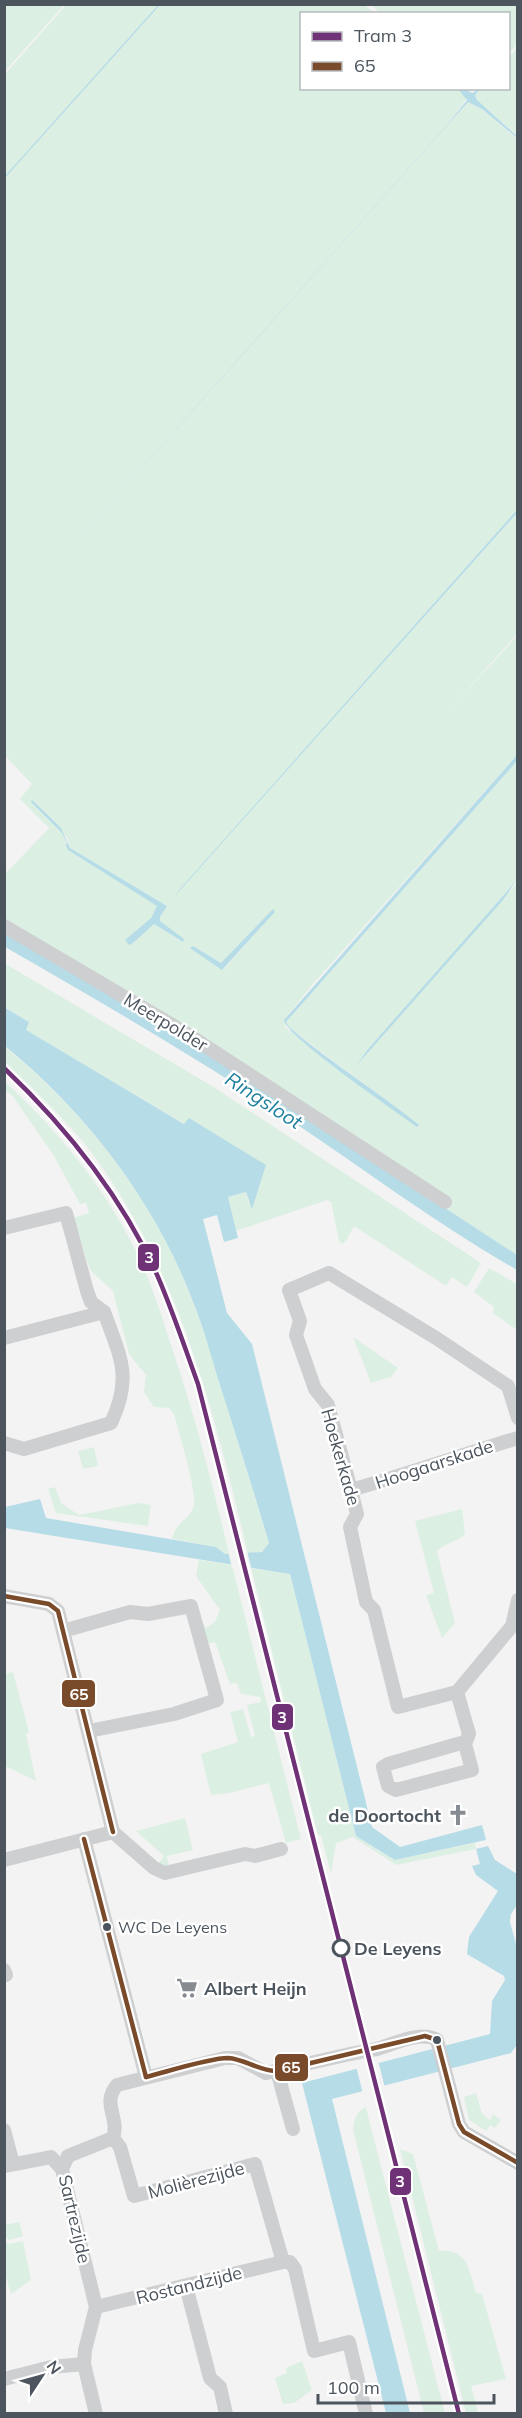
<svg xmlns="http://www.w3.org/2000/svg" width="522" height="2418" font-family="Mulish,sans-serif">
<rect width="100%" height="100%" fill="#f4f3f3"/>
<!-- green -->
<g fill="#dcefe3" fill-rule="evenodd">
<polygon points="5,5 64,5 5,71"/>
<polygon points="66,5 158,5 5,176 5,74"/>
<path d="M160,5h204l11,8 -73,1v74l156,1 9,9 -20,27 -247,276 268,-299 14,7 34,29 1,-1v373l-344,388 344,-385v121l-66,74 66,-72v119l-204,229 -27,33 -1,10 132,100 1,-2c-41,-34 -87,-64 -129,-98l-3,-5 231,-261v119l-162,185 162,-182v372l-351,-230 -161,-94v-57l44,-46 -29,-29 12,-15 -27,-28v-578zM32,801l35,36 3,11 97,58 -7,11v4l22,21 -28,-18 -21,19 -8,-3 26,-22 7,-12 -90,-56 -2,-3 1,-4 -5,-10 -31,-31zM274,912l-50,57 -31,-23 28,17z"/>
<polygon points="371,5 517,5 517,44 509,54 508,14 380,13"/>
<polygon points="518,47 518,136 477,100 475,94 480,89 508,88 509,57"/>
<polygon points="4,963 212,1086 481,1263 467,1287 452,1277 446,1286 354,1226 346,1241 342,1244 339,1241 331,1202 327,1200 236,1231 228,1197 246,1192 249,1203 260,1186 189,1119 185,1124 25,1030 29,1022 5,1007"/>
<path d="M4,1046c83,67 152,157 190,258 10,25 17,52 25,78 17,53 34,107 50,161l-5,8 -16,3c-34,-143 -71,-293 -164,-411 -24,-29 -52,-55 -79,-81z"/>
<path d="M4,1081c57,52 107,114 139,185 10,23 18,48 26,73 24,70 43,142 60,215h-4l-9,-7 -44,-8c5,-19 15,-17 21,-31 6,-13 -15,-77 -19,-94l-5,-6 -15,-1 -10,-15 2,-17 -17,-21 -16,-63 -23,-21 -17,-52 16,-5 -3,-10 -6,1 -26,-48 -42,-61 -7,-4z"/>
<polygon points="489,1268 517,1284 517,1330 493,1313 494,1307 474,1292"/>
<polygon points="353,1337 398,1368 391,1377 371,1383"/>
<polygon points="94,1447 98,1466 83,1469 78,1451"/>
<polygon points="55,1487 61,1503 79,1515 138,1503 151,1505 148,1526 56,1513 48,1489"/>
<path d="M462,1509l3,25c-8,8 -20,9 -28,17l18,72 -13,15 -16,-43 8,-2 -19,-72z"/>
<polygon points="199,1560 232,1565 301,1839 286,1843 269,1783 230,1793 211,1795 201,1754 238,1742 230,1712 243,1709 251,1737 255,1736 247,1705 261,1702 260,1697 241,1694 237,1683 230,1684 215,1642 205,1644 201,1621 206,1628 215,1622 220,1610 196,1576"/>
<polygon points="251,1568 290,1574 356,1836 395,1860 475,1843 476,1849 396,1865 353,1837 336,1843 331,1874 321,1835 318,1835"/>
<polygon points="13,1672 29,1732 26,1734 36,1781 5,1766 5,1674"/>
<polygon points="185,1818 193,1850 167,1856 169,1866 164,1867 158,1864 164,1856 136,1831"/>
<polygon points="476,2093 482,2114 490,2120 493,2114 501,2120 495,2128 490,2125 486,2131 469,2120 464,2097"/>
<path d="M366,2107l3,13 76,293h-21l-71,-283c1,-11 3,-18 13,-23z"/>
<path d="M400,2149l13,5 26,97c29,-3 30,19 37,42l6,1 24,85 -35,7 7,27h-12z"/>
<polygon points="19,2222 23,2236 9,2240 5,2237 5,2225"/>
<polygon points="23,2241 31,2280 11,2294 5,2273 5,2242 9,2244"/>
<polygon points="302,2361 312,2390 294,2403 283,2404 275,2378 287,2373 286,2368"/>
</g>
<!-- water -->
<g fill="#b5dce7">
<polygon points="158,5 160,5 5,178 5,176"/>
<polygon points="458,89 465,89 472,93 480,89 475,95 477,100 517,136 517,138 482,109 468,102 5,621 447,125 467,100"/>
<polygon points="517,510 517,513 173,898 180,889"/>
<path d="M517,755v6l-231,261 3,5c42,36 88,64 130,98l-2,2c-20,-15 -132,-91 -133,-107z"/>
<polygon points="32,800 61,828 70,848 167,906 160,917 160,921 184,939 183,942 154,924 133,943 129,945 125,940 151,918 157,906 68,850 66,846 67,843 62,833 31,802"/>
<polygon points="517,880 503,900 356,1066 369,1048"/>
<polygon points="273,909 275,912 272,915 222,970 190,948 193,946 221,963"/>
<path d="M5,931l161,94 351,230v15c-79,-45 -152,-100 -228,-151 -92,-61 -188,-117 -284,-172z"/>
<path d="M4,1007l25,15 -3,8 158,94 5,-6 77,47 -14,44 -6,-17 -18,5 10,41 -14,4 -7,-27 -14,4 24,94 25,31 120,483 28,20 82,-22 4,15 -91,20 -39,-24 -66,-262 -285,-46v-21l35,-8 6,19 170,29 9,7 37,-2 7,-9c-16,-54 -33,-108 -50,-161 -8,-26 -15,-53 -25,-78 -38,-101 -107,-191 -189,-258z"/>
<polygon points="488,1846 495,1860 517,1874 517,1905 511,1914 510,1922 518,1951 518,2043 511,2053 332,2099 410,2413 386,2413 302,2083 490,2034 492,2001 505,1980 504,1976 467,1954 469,1937 498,1891 476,1875 472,1866 480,1864 476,1849"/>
</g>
<!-- pier -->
<g fill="#f4f3f3">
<polygon points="228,1551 247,1551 252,1571 232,1568"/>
<polygon points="378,2060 385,2088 363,2094 356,2066"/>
</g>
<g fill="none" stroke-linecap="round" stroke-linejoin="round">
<!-- street-tunnel -->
<polyline stroke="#d2d3d5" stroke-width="14" stroke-dasharray="14 7" stroke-linecap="butt" points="350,2054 377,2049"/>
<!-- street -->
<g stroke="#cdcfd1" stroke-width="14">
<polyline points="4,926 184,1032 445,1202"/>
<polyline points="4,1228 66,1213 87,1291 91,1302 104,1312"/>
<polyline points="4,1338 104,1312"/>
<path d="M4,1443l20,6 87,-26c22,-46 9,-67 -7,-111"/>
<path d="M351,1490c56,-16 111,-35 167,-52"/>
<polyline points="4,1596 49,1604 58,1611 113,1832"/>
<polyline points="63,1631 130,1612 148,1614 191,1606 217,1700 174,1714 89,1731"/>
<polyline points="457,1692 398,1707 374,1610 366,1602 350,1527 357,1514 351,1490 328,1405 315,1389 296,1335 300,1321 289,1290 329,1273 436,1338 508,1386 518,1418"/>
<polyline points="465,1744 461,1743 388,1764 383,1767 388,1786 396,1790 472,1770 465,1744 469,1734 457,1692 512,1626 518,1600"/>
<polyline points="113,1832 154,1868 165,1873 245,1854 255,1856 281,1849"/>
<polyline points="84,1839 146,2077"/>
<polyline points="4,1860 113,1832"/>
<polyline points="4,1970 6,1975"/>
<path d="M377,2049c17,-5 44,-19 60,-9l22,84 5,8 54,31"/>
<polyline points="277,2071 293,2129"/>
<polyline points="4,2130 13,2164"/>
<polyline points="113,2138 120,2147 134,2196 255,2164 283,2262"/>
<polyline points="4,2166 51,2157 62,2169"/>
<polyline points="186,2286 210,2378 220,2387 226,2414"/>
<polyline points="96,2307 283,2262 290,2262 295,2269 314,2351 349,2342 366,2414"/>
<polyline points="4,2379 51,2367 84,2364"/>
<path d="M96,2414l-12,-50 1,-14 11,-43 -34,-138 6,-13 45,-18c7,-21 -12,-34 4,-53l108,-27h13l28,15 84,-19"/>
</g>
<defs>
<g id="bus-1">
<polyline points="4,1596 49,1604 58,1611 113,1832"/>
<polyline points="84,1839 146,2077"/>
<polyline points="437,2040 459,2124 464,2132 518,2163"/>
<path d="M146,2077c20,-5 63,-19 82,-19 17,1 31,13 49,13l148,-35 12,4"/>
</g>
</defs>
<!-- bus-1 casing -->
<use href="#bus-1" stroke="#fff" stroke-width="9"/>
<!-- bus-1 -->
<use href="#bus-1" stroke="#7a4b2a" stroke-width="4.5"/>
<defs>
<path id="tram-1" d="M4,1068c64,61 118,128 154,209 15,35 27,71 40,107l261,1030"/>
</defs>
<!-- tram-1 casing -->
<use href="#tram-1" stroke="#fff" stroke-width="9"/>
<!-- tram-1 -->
<use href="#tram-1" stroke="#703276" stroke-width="4.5"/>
</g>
<!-- icons -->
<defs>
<symbol id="church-bare" viewBox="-9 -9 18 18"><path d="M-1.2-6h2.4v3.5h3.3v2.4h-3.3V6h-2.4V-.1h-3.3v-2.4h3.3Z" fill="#878c92" stroke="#fff" stroke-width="2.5" paint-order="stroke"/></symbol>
<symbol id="supermarket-bare" viewBox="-9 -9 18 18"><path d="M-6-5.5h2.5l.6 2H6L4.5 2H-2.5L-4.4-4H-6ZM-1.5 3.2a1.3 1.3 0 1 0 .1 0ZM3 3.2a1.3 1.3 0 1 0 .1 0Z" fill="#878c92" stroke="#fff" stroke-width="2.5" paint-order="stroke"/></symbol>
</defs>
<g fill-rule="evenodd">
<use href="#church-bare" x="443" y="1800" width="30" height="30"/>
<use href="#supermarket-bare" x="172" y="1973" width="30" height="30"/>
</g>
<!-- markers -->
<g fill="#4c555e" stroke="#fff" stroke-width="2">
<circle cx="107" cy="1927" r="5"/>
<circle cx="437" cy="2040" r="5"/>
</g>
<circle fill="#fff" stroke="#4c555e" stroke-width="3" cx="341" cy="1948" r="8"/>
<g text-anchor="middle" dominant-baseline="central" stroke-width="5" stroke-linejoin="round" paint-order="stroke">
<!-- bus labels -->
<g font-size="16" fill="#4c555e" stroke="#fff" text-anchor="start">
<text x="118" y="1927">WC De Leyens</text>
</g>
<!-- street labels -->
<g font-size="18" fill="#4c555e" stroke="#fff">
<text transform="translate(166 1022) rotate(31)">Meerpolder</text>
<text transform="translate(341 1457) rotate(74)">Hoekerkade</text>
<text transform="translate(434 1464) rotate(-18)">Hoogaarskade</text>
<text transform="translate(196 2180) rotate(-15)">Molièrezijde</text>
<text transform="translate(75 2219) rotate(77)">Sartrezijde</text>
<text transform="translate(189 2285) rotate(-14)">Rostandzijde</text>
</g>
<!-- poi labels -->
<g font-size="18" font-weight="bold" fill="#4c555e" stroke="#fff" text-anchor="end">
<text x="441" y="1815">de Doortocht</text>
<text x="204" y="1988" text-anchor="start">Albert Heijn</text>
</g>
<!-- stop labels -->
<g font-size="18" font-weight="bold" fill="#4c555e" stroke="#fff" text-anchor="start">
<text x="354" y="1948">De Leyens</text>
</g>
<!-- water labels -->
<g font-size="20" font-style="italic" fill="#1f809e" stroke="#fff">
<text transform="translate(264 1100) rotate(33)">Ringsloot</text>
</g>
</g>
<g stroke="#fff" stroke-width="2">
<rect x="137" y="1243" width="23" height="29" rx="6" fill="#703276"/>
<rect x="61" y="1679" width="35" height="29" rx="6" fill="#7a4b2a"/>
<rect x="271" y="1703" width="23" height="28" rx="6" fill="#703276"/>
<rect x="274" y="2053" width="35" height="29" rx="6" fill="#7a4b2a"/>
<rect x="389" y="2167" width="23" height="29" rx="6" fill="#703276"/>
</g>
<g font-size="16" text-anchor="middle" font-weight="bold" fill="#fff">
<text x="149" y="1263">3</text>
<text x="79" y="1700">65</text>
<text x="282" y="1723">3</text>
<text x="291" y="2073">65</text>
<text x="400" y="2187">3</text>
</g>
<!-- border -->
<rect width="522" height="2418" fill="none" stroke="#4c555e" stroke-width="12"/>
<!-- legend -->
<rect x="300" y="12" width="210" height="78" fill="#ffffff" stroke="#b7bbbf" stroke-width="1.5"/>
<rect x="312" y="32" width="30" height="9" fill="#703276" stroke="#b7bbbf" stroke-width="1.5"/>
<text x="354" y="42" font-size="18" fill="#4c555e">Tram 3</text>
<rect x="312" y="62" width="30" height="9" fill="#7a4b2a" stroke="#b7bbbf" stroke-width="1.5"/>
<text x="354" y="72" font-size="18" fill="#4c555e">65</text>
<!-- north arrow -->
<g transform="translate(42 2376) rotate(54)" stroke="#ffffff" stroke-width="4.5" paint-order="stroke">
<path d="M0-4.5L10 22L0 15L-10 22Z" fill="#4c555e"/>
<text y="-9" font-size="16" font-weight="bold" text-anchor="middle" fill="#4c555e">N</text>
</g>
<!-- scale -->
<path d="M318 2394v9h176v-9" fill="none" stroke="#4c555e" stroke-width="3"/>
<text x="327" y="2394" font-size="18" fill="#4c555e" stroke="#ffffff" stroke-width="4.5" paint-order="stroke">100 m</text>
</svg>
